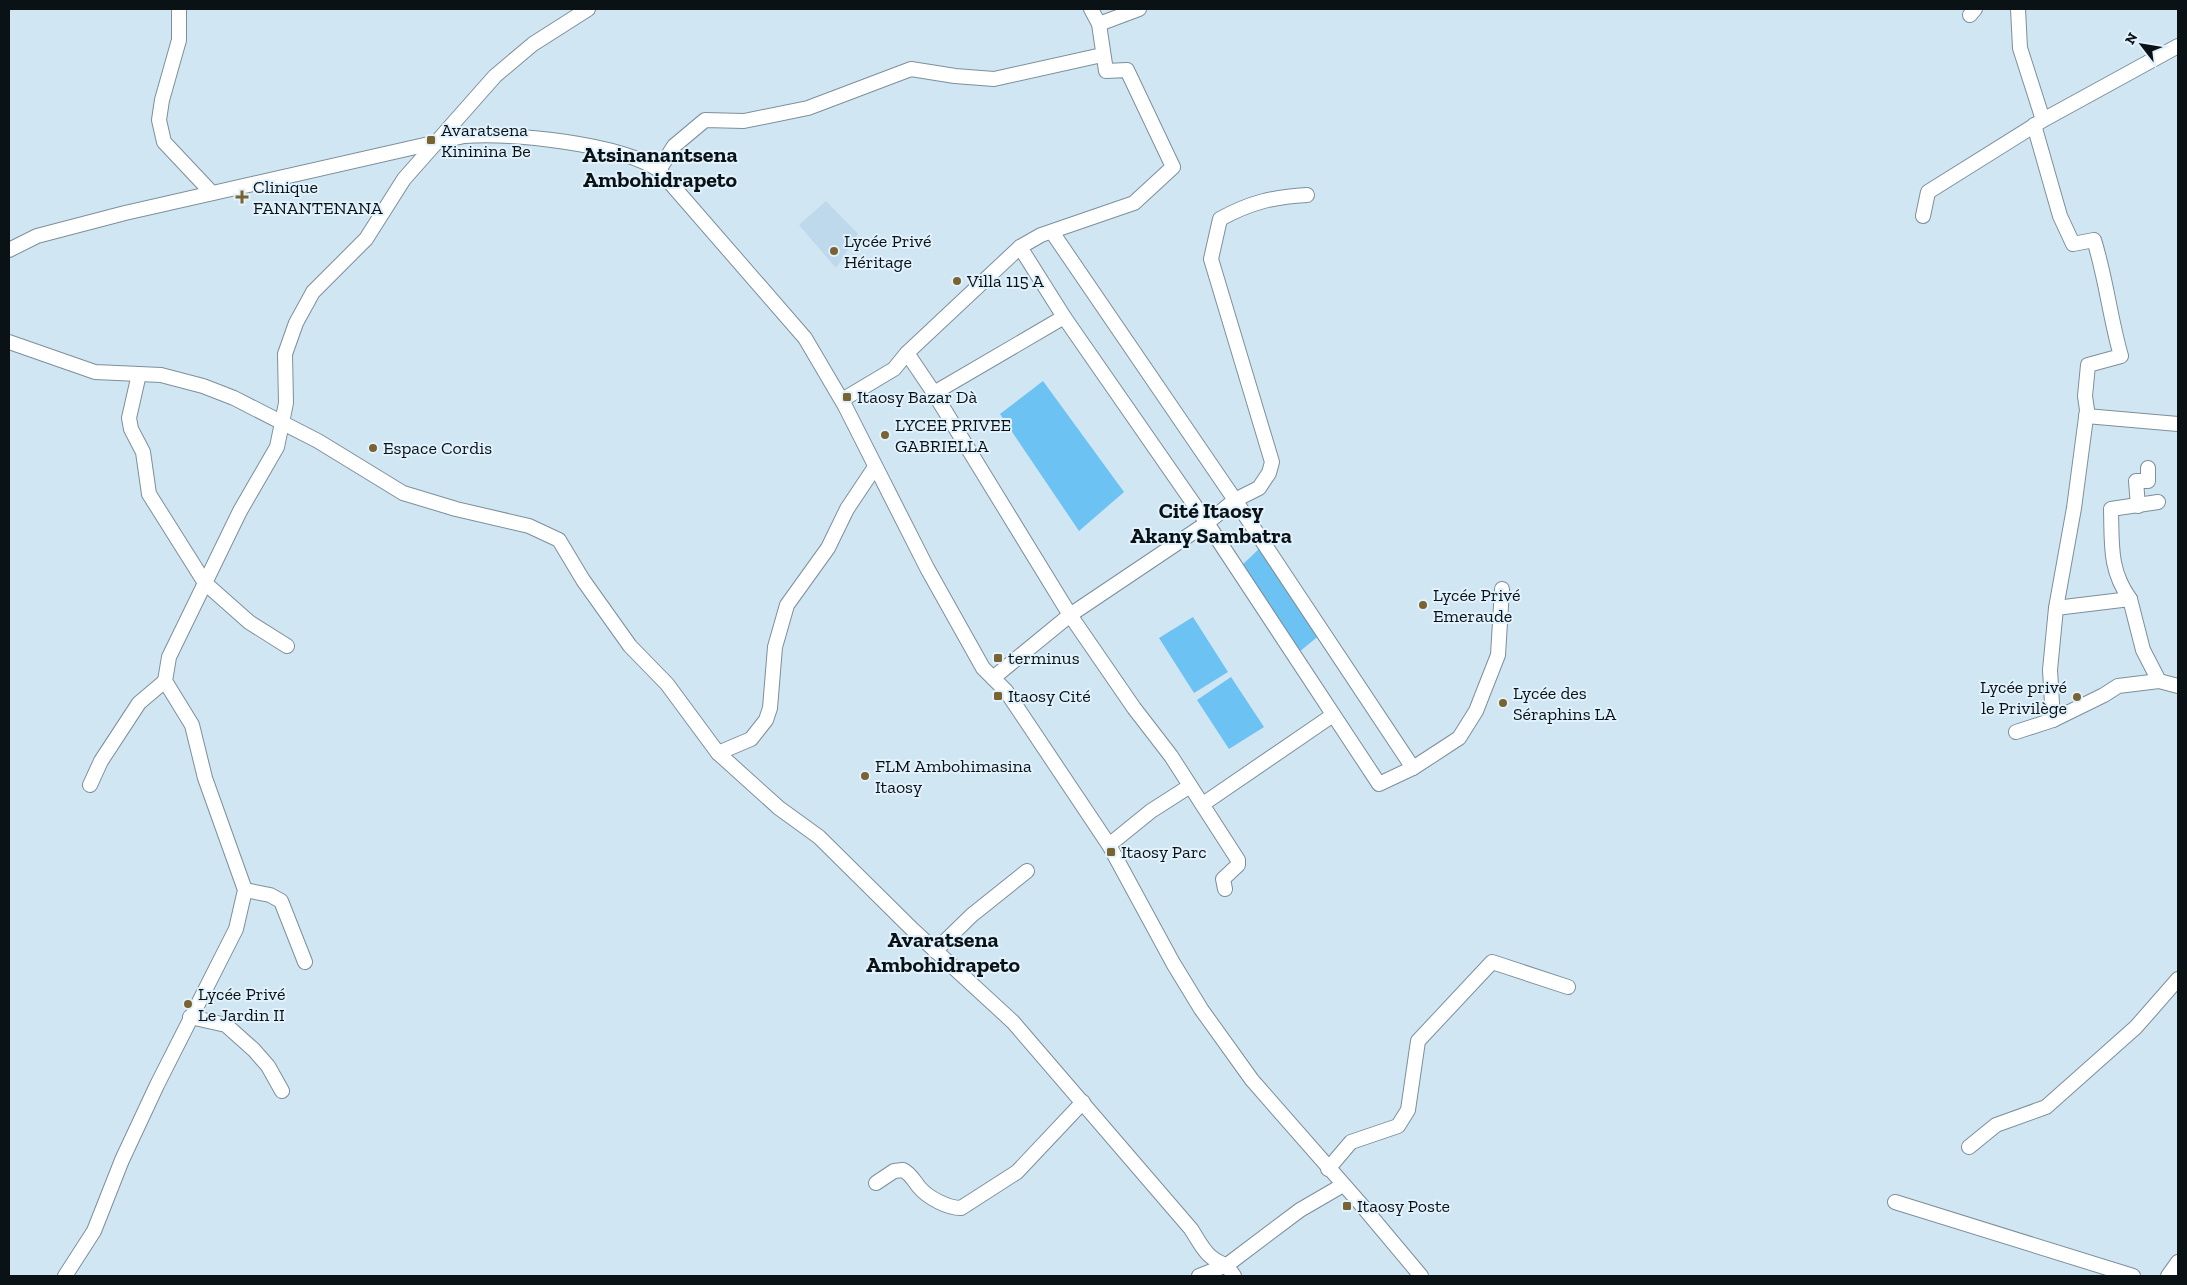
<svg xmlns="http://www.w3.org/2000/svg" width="2187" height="1285" font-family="'Zilla Slab',serif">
<rect width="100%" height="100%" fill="#d1e6f3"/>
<!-- built -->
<polygon fill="#bdd9eb" points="826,201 858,234 836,268 799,225"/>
<!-- green -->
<g fill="#6bc2f3">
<polygon points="1043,381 1124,492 1079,531 1000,414"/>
<polygon points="1262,546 1321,634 1299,652 1239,568"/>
<polygon points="1193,617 1228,672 1194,693 1159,638"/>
<polygon points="1231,677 1264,727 1229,749 1197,700"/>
</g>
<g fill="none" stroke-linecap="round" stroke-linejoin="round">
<defs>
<g id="minor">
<polyline points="179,9 179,40 162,100 159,120 164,142 212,193"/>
<polyline points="2018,9 2020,48 2043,120"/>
<polyline points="1970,15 1975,9"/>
<polyline points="1099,24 1139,9"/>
<polyline points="659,170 674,146 705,120 744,121 808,108 911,69 955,76 994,79 1102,55"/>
<polyline points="1923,216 1928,192 2043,120 2178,46"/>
<polyline points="1052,232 1235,500 1413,768"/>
<polyline points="1020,247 1064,317 1207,523 1379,784 1413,768 1459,738 1476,711 1498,655 1502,589"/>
<path d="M9,250l28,-14 88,-23 339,-77c49,-3 154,7 195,34l146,168 40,68 82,162 56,100 23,23 103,154 64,118 28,46 51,71 107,122 62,74"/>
<path d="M9,342l86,30 66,3 42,11 31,12 84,43 85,52 53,16 73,17 30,14 24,40 47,66 37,38 51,69 61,55 40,29 94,93 100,92 178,207c6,9 11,20 19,27 11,10 14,4 24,20"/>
<polyline points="907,353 934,393 1070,615 1134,708 1171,756 1238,860 1238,865 1223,879 1225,889"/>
<polyline points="139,374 129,418 131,429 143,452 149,494 205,583 249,622 287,646"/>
<polyline points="934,393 1064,317"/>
<polyline points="842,400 894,369 907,353 1020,247 1041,235 1134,203 1173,167 1127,70 1106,71 1099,24 1091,9"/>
<polyline points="2086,416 2178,424"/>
<polyline points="2138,506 2136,481 2148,481 2148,468"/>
<path d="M2130,599c-21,-29 -18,-55 -19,-90l47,-7"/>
<polyline points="2056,608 2130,599 2143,650 2159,681"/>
<path d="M993,678l77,-63 137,-92 28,-23 24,-12 10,-15 3,-11 -3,-10 -58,-193 9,-40c31,-17 53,-22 87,-24"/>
<polyline points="2053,720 2104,695 2118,686 2159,681 2178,686"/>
<path d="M2016,732l37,-12 -3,-50 6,-62 18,-100 13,-98 -2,-14 3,-31 33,-9c-11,-38 -15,-78 -27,-116l-21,4 -13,-28 -26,-91"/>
<polyline points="718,753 751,739 766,720 770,708 775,647 787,605 828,548 847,509 875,467"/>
<polyline points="90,785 101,761 139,703 165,681"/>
<polyline points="1203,804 1333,715"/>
<polyline points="1109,845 1151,811 1190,786"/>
<polyline points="245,890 270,895 281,901 305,962"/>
<polyline points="935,951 972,915 1027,871"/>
<polyline points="190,1017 226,1025 254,1050 268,1066 282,1091"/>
<polyline points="1969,1147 1996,1125 2046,1107 2136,1027 2178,979"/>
<polyline points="1328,1169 1351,1142 1398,1126 1408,1110 1418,1041 1492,962 1568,987"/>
<path d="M876,1183l18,-12 9,-1c8,4 11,11 16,17 9,11 29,21 42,21l56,-36 66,-70"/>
<polyline points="1895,1202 2133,1276"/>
<polyline points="65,1276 94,1231 122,1160 157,1085 236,929 245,890 205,778 192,725 165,681 169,657 240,511 277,447 286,403 285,354 296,323 313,292 366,239 404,179 495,76 533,44 588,9"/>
<polyline points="1199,1276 1227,1265 1300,1210 1343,1185"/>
<polyline points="2168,1276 2178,1262"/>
</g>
</defs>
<!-- minor casing -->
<use href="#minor" stroke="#7c8f9b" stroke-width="16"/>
<!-- minor -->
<use href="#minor" stroke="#fff" stroke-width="14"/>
</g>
<!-- markers -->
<g fill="#7a6333" stroke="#e1f2fd" stroke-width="2">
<rect x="426" y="135" width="10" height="10" rx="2.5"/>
<path d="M239.5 189.5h5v5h5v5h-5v5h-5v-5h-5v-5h5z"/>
<circle cx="834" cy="251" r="5"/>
<circle cx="957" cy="281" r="5"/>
<rect x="842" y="392" width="10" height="10" rx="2.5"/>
<circle cx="885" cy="435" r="5"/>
<circle cx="373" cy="448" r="5"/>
<circle cx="1423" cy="605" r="5"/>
<rect x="993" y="653" width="10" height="10" rx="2.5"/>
<rect x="993" y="691" width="10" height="10" rx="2.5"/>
<circle cx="2077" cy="697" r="5"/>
<circle cx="1503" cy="703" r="5"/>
<circle cx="865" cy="776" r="5"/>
<rect x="1106" y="847" width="10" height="10" rx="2.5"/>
<circle cx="188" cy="1004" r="5"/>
<rect x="1342" y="1201" width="10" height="10" rx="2.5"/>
</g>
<g text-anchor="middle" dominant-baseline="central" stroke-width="4" stroke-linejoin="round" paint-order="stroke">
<!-- poi labels -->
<g font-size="18" fill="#0b1216" stroke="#e1f2fd" text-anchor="start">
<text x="441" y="130">Avaratsena<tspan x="441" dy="21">Kininina Be</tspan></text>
<text x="253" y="187">Clinique<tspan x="253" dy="21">FANANTENANA</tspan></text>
<text x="844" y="241">Lycée Privé<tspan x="844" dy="21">Héritage</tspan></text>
<text x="967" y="281">Villa 115 A</text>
<text x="857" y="397">Itaosy Bazar Dà</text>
<text x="895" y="425">LYCEE PRIVEE<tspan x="895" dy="21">GABRIELLA</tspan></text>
<text x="383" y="448">Espace Cordis</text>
<text x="1433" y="595">Lycée Privé<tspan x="1433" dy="21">Emeraude</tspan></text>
<text x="1008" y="658">terminus</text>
<text x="2067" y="687" text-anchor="end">Lycée privé<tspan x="2067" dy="21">le Privilège</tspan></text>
<text x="1513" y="693">Lycée des<tspan x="1513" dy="21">Séraphins LA</tspan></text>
<text x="1008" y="696">Itaosy Cité</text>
<text x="875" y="766">FLM Ambohimasina<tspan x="875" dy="21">Itaosy</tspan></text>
<text x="1121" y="852">Itaosy Parc</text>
<text x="198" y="994">Lycée Privé<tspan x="198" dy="21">Le Jardin II</tspan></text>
<text x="1357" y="1206">Itaosy Poste</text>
</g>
<!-- district labels -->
<g font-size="22" font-weight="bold" fill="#0b1216" stroke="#e1f2fd">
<text x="660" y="154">Atsinanantsena<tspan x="660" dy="25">Ambohidrapeto</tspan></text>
<text x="1211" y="510">Cité Itaosy<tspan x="1211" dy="25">Akany Sambatra</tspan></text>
<text x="943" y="939">Avaratsena<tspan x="943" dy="25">Ambohidrapeto</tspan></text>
</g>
</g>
<!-- border -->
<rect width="2187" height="1285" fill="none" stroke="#0b1216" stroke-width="20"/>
<!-- north arrow -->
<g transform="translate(2142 45) rotate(301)" stroke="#e1f2fd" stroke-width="4" paint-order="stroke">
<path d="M0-4L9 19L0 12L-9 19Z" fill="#0b1216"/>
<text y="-8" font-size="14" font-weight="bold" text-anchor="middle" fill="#0b1216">N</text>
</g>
</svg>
